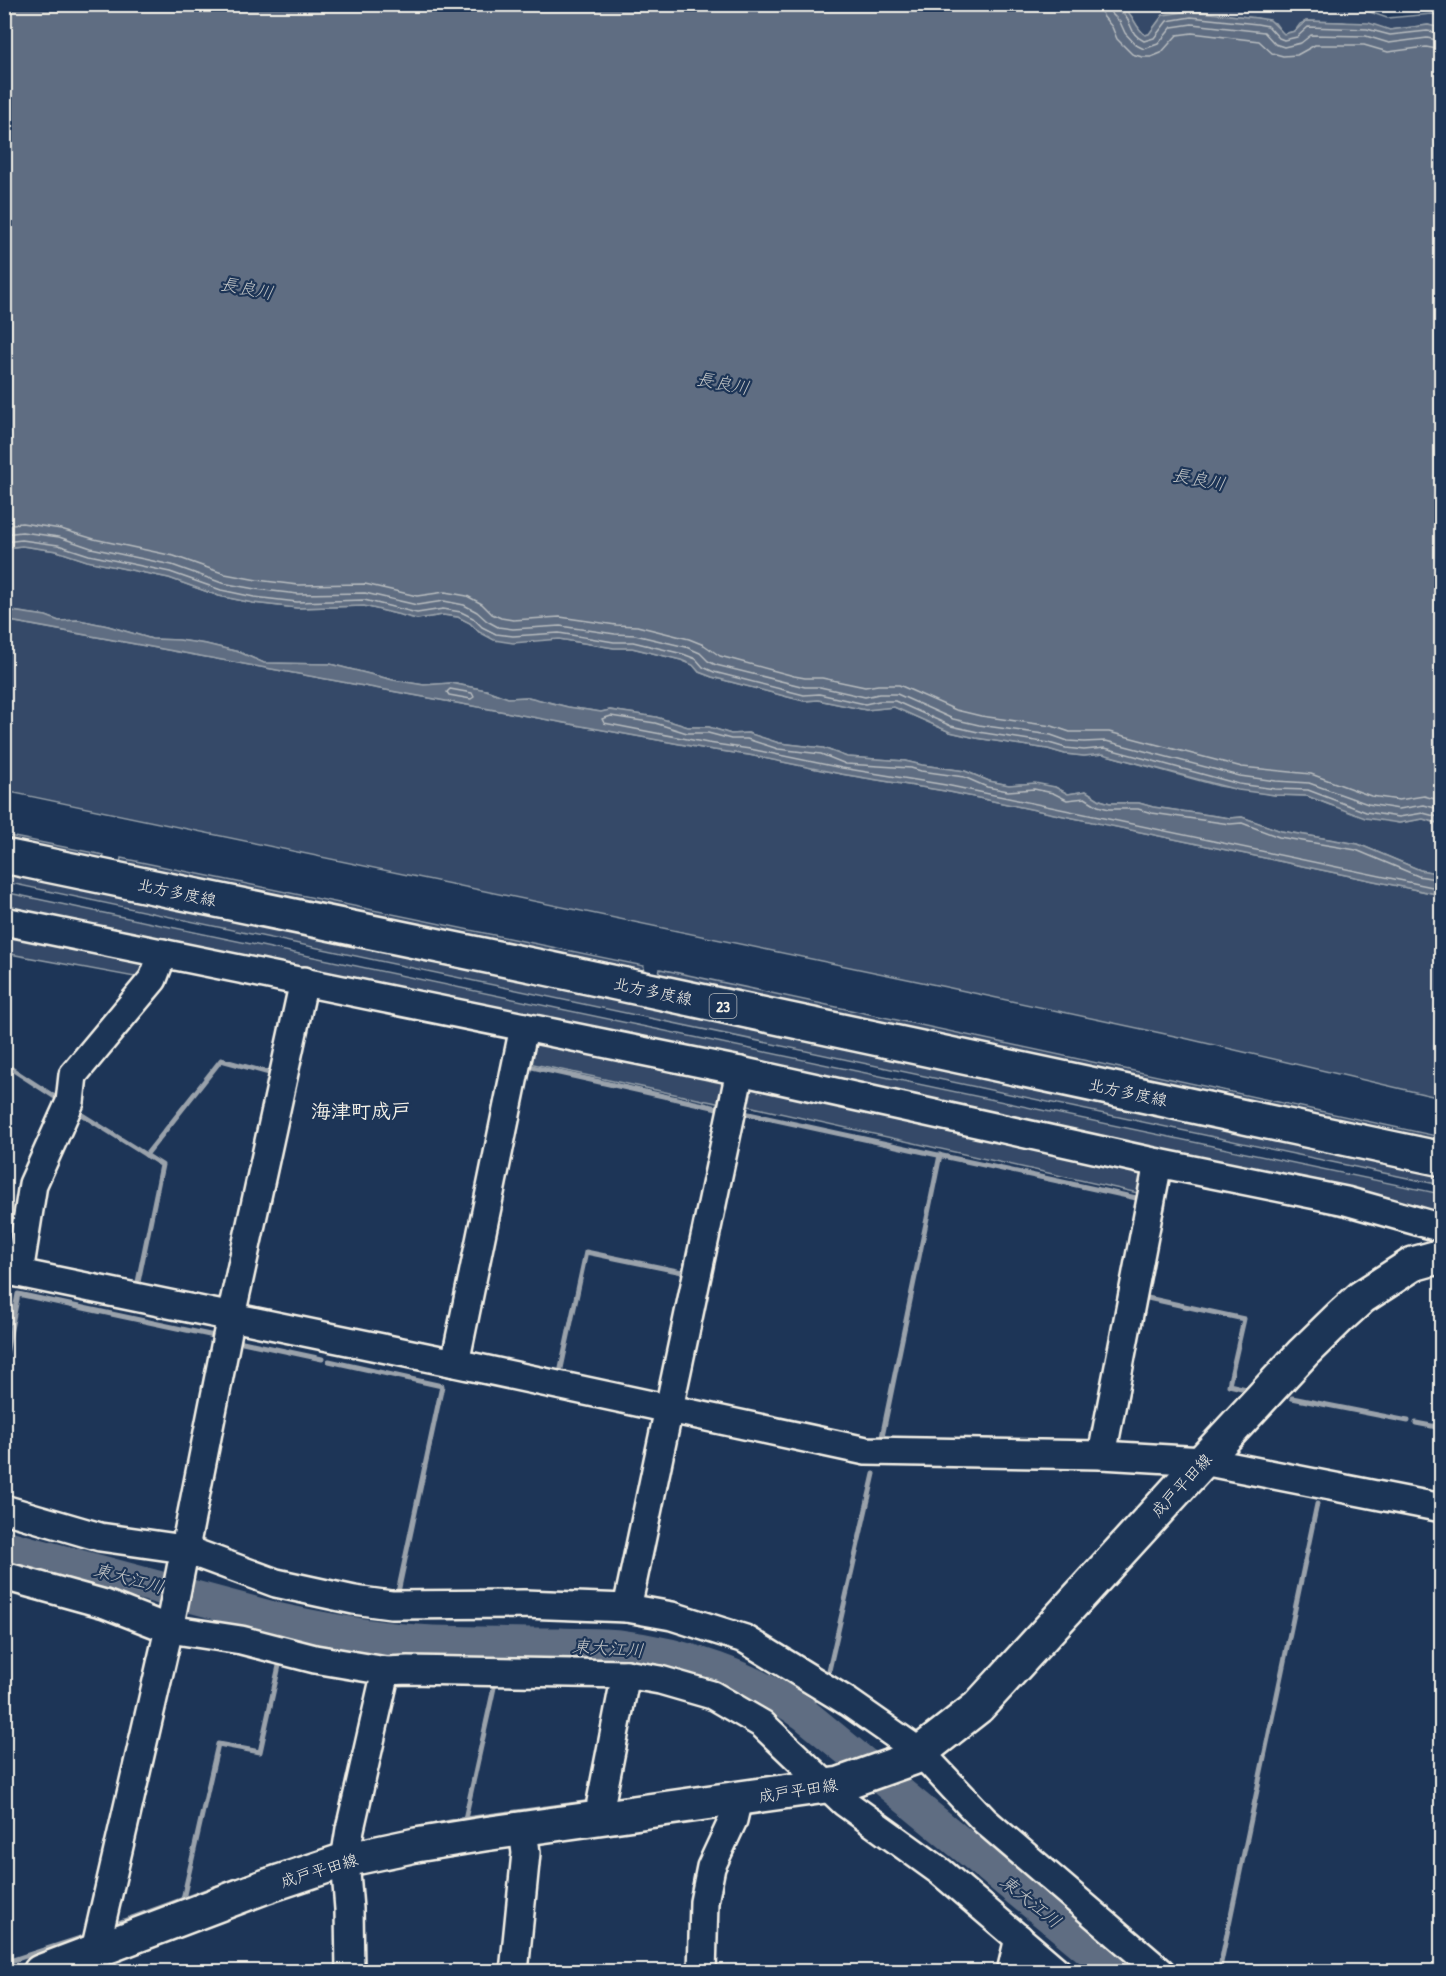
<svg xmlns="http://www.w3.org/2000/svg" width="1446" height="1976" font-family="'Patrick Hand','Klee One',sans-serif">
<rect width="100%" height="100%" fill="#1d3557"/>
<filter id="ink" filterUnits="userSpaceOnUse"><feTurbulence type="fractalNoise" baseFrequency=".0167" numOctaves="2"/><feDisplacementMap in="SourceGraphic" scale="12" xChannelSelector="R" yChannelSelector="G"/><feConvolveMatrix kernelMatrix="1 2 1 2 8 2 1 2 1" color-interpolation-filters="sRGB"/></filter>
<g filter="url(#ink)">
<!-- green -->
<g fill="#354a67" stroke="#949ea8" stroke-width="1.5">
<path d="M1115,5h222l16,1 34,12 45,-4 9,2v12l-13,-3 -38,5 -47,-8 -37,-1 -6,3 -5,7 -12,3 -8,-11 -18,-5 -66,-7 -28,4 -14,19 -4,1c-14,-12 -10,-24 -30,-30z"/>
<polygon points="22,546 57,551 88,561 169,578 219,596 253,603 297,608 364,606 417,619 443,615 458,617 470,623 479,632 537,639 559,639 614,648 632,648 681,660 693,665 699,672 712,677 788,697 804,701 818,700 866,710 894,707 950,732 976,738 1048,749 1065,754 1084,756 1103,754 1219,786 1275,795 1307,796 1330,805 1399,823 1423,819 1441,824 1441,874 1420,870 1358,844 1281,831 1242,817 1230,818 1153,807 1139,803 1110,803 1100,800 1086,791 1068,794 1055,787 1020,784 1009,785 989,781 965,771 922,765 905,761 847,757 823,748 779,743 748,733 731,734 709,727 688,727 656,717 610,710 601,712 568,707 528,697 508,698 486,690 451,683 424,685 393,680 330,664 264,663 239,652 206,644 179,640 152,639 108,626 79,620 59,621 46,616 5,610 4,548"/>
<polygon points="4,620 707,749 749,755 841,774 945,791 1441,895 1441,1098 1184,1038 946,987 5,791"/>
<polygon points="4,835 104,855 102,866 5,846"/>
<polygon points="121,858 644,966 642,978 119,870"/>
<polygon points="4,868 1441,1170 1441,1185 5,882"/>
<polygon points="4,892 1441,1194 1441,1218 5,913"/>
<polygon points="4,927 148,961 140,978 5,953"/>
<polygon points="660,969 1441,1137 1441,1149 658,980"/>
<polygon points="529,1040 726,1078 726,1105 524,1062"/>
<polygon points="747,1082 1141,1166 1147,1195 739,1104"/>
</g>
<!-- water -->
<g fill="#5e6d82" stroke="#9aa2ab" stroke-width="1.5">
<path d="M1115,4c20,7 16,19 30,31l4,-1 14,-19 28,-4 66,7 13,2 14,14 11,-3 11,-10 63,2 21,7 38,-5 13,3v796l-18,-5 -24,4 -34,-5 -58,-22 -32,-1 -37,-5 -135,-36 -19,2 -19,-2 -17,-5 -72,-11 -26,-6 -56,-25 -28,3 -48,-10 -14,1 -16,-4 -76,-20 -13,-5 -6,-7 -12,-5 -49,-12h-18l-55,-9 -46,4 -19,-3 -15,-8 -9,-9 -12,-6 -15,-2 -26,4 -53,-13 -67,2 -44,-5 -34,-7 -50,-18 -82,-17 -30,-10 -35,-5 -17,2v-543z"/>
<polygon points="4,610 46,616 59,621 79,620 108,626 152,639 179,640 206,644 239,652 264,663 330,664 393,680 424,685 451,683 486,690 508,698 528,697 568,707 601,712 610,710 656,717 688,727 709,727 731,734 748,733 779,743 823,748 847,757 905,761 922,765 965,771 989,781 1009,785 1035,783 1055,787 1068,794 1086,791 1100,800 1110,803 1139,803 1153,807 1230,818 1242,817 1281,831 1358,844 1420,870 1441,874 1441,895 945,791 841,774 749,755 707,749 5,620"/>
</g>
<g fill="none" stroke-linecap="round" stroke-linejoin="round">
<!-- shore -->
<g stroke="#b8bcbf" stroke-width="1.5">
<polyline points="1100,4 1103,16 1112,27 1117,39 1132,54 1142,57 1151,57 1161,53 1177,35 1192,33 1259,41 1272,53 1283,56 1297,55 1315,45 1364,45 1388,52 1426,47 1442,50"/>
<polyline points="1109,4 1111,13 1120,22 1125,33 1136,45 1144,49 1158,44 1172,27 1192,24 1264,32 1275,44 1284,47 1301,43 1311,35 1366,36 1389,43 1427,38 1442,41"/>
<path d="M1117,4c1,8 4,7 9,13 7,10 4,17 18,24l10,-3 13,-17 24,-4 66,7 11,2 11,12 5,2 13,-3 11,-10 59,2 23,6 37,-4 15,2"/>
<polyline points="4,525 22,523 61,529 94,539 174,556 225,574 257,580 298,585 365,584 417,596 445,592 467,596 482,604 492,614 501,618 513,620 560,617 616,625 637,626 689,639 704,645 720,656 794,676 805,678 822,678 865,687 878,685 899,685 956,710 981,716 1052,726 1070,732 1109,732 1242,767 1311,774 1371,796 1399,800 1424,796 1442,801"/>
<polyline points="4,534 22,532 59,537 91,548 172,565 222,583 255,589 298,594 365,593 417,605 444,601 464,605 477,612 487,621 498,627 513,629 560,626 615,634 635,635 686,647 700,653 708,661 716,665 805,687 820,687 865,697 879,694 897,694 953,719 979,725 1051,735 1068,741 1084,742 1106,741 1240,776 1276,781 1309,783 1368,804 1399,809 1424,805 1442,810"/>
<polyline points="4,542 22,540 58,545 89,555 170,572 221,590 254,597 297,602 364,600 417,613 443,609 461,612 473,618 482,627 496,634 513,636 559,633 614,642 633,642 683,654 696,659 703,667 714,672 804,695 819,694 865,704 879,701 895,701 951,726 978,732 1049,743 1066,748 1084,750 1105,748 1239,784 1275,789 1308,790 1366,812 1399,817 1423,813 1442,818"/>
<polygon points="450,689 472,693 474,697 471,699 449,695 447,692"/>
<polyline points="1442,880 1418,876 1356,850 1279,837 1242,823 1230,824 1152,813 1138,809 1109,809 1098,806 1085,798 1067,800 1053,793 1034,789 1008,791 987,787 964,777 921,771 911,768 846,764 821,754 778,749 747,739 731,739 708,733 687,733 655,723 611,716 602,719 604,723 708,743 750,749 842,768 946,785 1442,889"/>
</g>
<!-- stream -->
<g stroke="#9aa2ab" stroke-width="5">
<polyline points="4,1064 61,1101"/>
<polyline points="532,1067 722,1109"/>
<polyline points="76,1111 162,1165 138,1282"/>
<polyline points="744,1113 1141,1199"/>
<polyline points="146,1155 221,1060 273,1074"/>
<polyline points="1159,1227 1164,1205"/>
<polyline points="1143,1294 1143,1297 1244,1319 1229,1385 1246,1389"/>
<polyline points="238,1341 322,1359"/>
<polyline points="329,1361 442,1386 397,1597"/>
<polyline points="4,1364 18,1294 219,1337"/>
<polyline points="560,1373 586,1252 687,1273 688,1270"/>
<polyline points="1292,1398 1408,1421"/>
<polyline points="1416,1423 1442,1428"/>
<polyline points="882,1437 940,1155"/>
<polyline points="827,1679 874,1474"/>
<polyline points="804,1714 819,1695"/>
<polyline points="465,1819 495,1683"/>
<polyline points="435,1825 465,1819 591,1802"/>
<polyline points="183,1899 218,1744 260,1752 280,1661"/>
<polyline points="118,1923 274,1866"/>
<polyline points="4,1963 90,1935"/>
<polyline points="1219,1972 1317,1504"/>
</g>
<!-- river -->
<path stroke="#5e6d82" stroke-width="33" d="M4,1546l276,74c51,11 101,20 153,22 42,1 85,2 127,2 19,1 40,0 59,2 65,8 132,30 185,68l313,258"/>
<defs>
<g id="minor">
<polyline points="4,921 740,1071 1158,1163 1346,1201 1442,1228"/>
<polyline points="4,1270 455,1363 866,1451 1102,1455 1203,1461 1442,1508"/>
<polyline points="19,1273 33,1184 70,1102 73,1075 153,979 163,953"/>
<polyline points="455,1363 524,1027"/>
<polyline points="1102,1455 1158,1163"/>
<polyline points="4,1509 100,1537 184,1549 276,1583 354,1600 391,1605 524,1604 627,1608 672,1616 745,1639 848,1702 921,1753 985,1821 1161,1972"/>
<polyline points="4,1576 105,1604 169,1629 241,1640 315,1659 386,1671 350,1829 345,1860 349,1909 350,1972"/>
<polyline points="627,1608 740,1071"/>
<polyline points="386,1671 408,1670 626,1674 601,1802 601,1818"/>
<polyline points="626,1674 660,1680 712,1695 762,1724 844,1802 941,1872 1058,1972"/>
<polyline points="90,1972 169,1629 231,1316 304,981"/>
<polyline points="514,1972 526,1853 523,1829"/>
<polyline points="702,1972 704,1902 711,1867 733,1820 738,1799"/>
<polyline points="1011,1972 1019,1938"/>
</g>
<g id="major">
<polyline points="4,856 541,967 1442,1159"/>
<polyline points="40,1972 264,1887 345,1860 416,1845 484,1834 840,1784 913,1758 978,1707 1203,1461 1303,1353 1341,1316 1362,1297 1413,1264 1442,1256"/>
</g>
</defs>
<!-- minor casing -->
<use href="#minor" stroke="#f4f1e8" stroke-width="32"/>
<!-- major casing -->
<use href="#major" stroke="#f4f1e8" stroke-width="38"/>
<!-- minor -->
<use href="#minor" stroke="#1d3557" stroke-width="27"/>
<!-- major -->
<use href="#major" stroke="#1d3557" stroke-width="33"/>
</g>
</g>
<g text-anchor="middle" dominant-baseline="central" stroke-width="4.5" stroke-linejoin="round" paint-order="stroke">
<!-- shield labels -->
<rect fill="#1d3557" stroke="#b4b9bc" stroke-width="1.5" x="709.5" y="994" width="27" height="24" rx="4.5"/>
<g font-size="15" font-weight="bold" fill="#f4f1e8">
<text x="723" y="1006">23</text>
</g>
<!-- street labels -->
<g font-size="16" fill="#f4f1e8" stroke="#1d3557">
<text transform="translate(177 892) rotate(12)">北方多度線</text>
<text transform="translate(653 991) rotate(12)">北方多度線</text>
<text transform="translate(1128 1092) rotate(12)">北方多度線</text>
<text transform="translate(1181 1485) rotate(-47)">成戸平田線</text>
<text transform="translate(798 1790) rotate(-9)">成戸平田線</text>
<text transform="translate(319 1870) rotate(-17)">成戸平田線</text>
</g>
<!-- water labels -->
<g font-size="18" font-style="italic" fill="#c0c3c4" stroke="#1d3557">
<text transform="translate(247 288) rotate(11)">長良川</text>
<text transform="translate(723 383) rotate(11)">長良川</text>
<text transform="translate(1199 479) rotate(11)">長良川</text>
<text transform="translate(129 1578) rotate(15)">東大江川</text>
<text transform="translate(608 1648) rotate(4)">東大江川</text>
<text transform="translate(1031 1901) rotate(39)">東大江川</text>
</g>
<!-- quarter labels -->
<g font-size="20" font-weight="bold" fill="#f4f1e8" stroke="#1d3557">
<text x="361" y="1110">海津町成戸</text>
</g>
</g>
<!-- margin -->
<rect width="1446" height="1976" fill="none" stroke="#1d3557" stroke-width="24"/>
<rect x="12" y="12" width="1422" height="1952" fill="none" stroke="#f4f1e8" stroke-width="2" filter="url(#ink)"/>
</svg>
